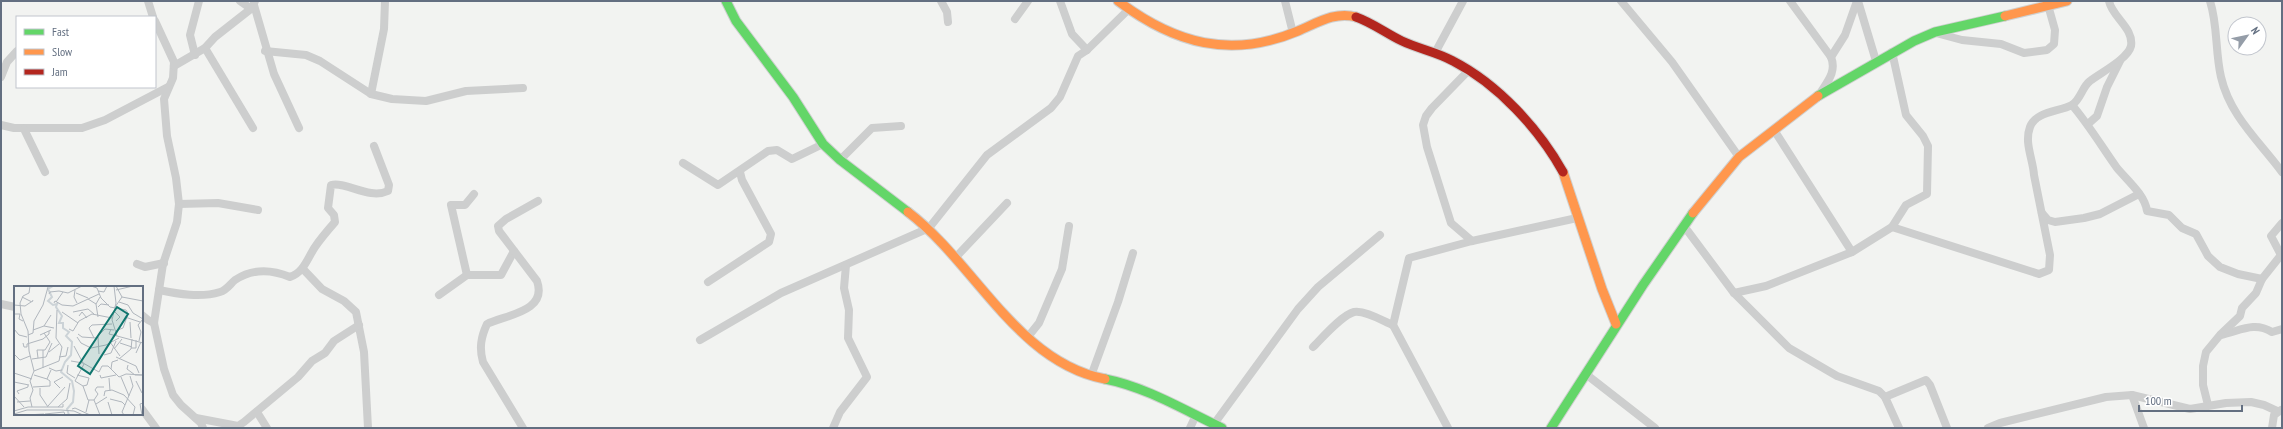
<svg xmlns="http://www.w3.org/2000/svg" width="2283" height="429" font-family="'PT Sans Narrow',sans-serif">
<rect width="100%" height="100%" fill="#f2f3f1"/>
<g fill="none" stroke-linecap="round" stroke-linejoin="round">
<defs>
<g id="fast">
<polyline points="726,1 736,21 793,97 823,144 840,160 908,212"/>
<polyline points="1818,96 1914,41 1935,32 2005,16"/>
<path d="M1105,379c41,8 79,31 117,49"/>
<polyline points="1551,428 1643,285 1693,213"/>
</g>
<g id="slow">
<path d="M1118,1c57,43 113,58 180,30 19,-8 37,-20 58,-14"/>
<polyline points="2005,16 2067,1"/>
<polyline points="1563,172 1602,289 1616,324"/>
<path d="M908,212c67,51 109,150 197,167"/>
<polyline points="1693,213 1739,157 1818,96"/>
</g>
<path id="jam" d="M1356,17c17,6 31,17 46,24 17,8 35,11 51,20 45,23 86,68 110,111"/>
</defs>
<!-- fast casing -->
<use href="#fast" stroke="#cfd0d0" stroke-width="11"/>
<!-- slow casing -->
<use href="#slow" stroke="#cfd0d0" stroke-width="11"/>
<!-- jam casing -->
<use href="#jam" stroke="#cfd0d0" stroke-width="11"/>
<!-- street -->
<g stroke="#cdcece" stroke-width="8">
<polyline points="148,1 153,17"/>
<polyline points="240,1 250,8"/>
<polyline points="941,1 947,12 948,22"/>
<polyline points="1060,1 1072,34 1087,50"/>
<polyline points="1285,1 1293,33"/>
<polyline points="1621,1 1672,62 1739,157"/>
<path d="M1790,1l41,56c6,15 -4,25 -12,38"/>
<polyline points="1858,1 1876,61"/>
<path d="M2210,1c8,25 5,50 11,76 9,39 38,64 61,95"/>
<polyline points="254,5 274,74 299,128"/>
<polyline points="1015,19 1028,1"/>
<polyline points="155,21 174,62 173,78 164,99 167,136 176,178 179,204 177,222 163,264 154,323 164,369 173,395 181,405 201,423 203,428"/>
<polyline points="1936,33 1962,40 2001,44 2024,53 2047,50 2054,44 2055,30 2048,5"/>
<polyline points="205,48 253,128"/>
<polyline points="265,51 306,55 320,61 371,94 392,99 426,101 466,91 523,88"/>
<polyline points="1435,53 1463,1"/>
<polyline points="195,55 190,35 199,1"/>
<polyline points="1831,57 1845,35 1857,1"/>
<polyline points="174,66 205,48 215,37 252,8 255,1"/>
<polyline points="1469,70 1432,108 1426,116 1423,125 1427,147 1451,223 1472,241"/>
<polyline points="1,77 7,62 17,51"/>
<polyline points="371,94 384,29 385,1"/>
<path d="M2072,105c17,20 30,42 45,63 10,12 28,27 30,43l22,4 13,13 14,6 12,22 12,11 18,7 24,5"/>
<polyline points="2088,124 2097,116 2107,87 2120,61"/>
<polyline points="1,125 14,128 82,128 105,120 168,87"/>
<polyline points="24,129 45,172"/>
<polyline points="1774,130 1852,252"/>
<polyline points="840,160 872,128 901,126"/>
<polyline points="683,163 718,185 768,151 777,150 792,159 823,144"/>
<polyline points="179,204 218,203 258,210"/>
<polyline points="2042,213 2048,220 2055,222 2084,218 2100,214 2139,194"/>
<polyline points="2282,223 2271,236 2282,257"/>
<polyline points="1684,226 1734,293 1789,348 1837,376 1879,391 1885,397 1899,428"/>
<path d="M1892,227l147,47 10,-4 1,-15 -16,-80c-1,-16 -10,-32 -4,-48 6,-16 29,-15 42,-22 9,-6 10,-18 18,-24 10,-8 38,-22 41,-35 3,-18 -19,-29 -22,-45"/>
<polyline points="956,257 1007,203"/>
<polyline points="137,264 145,267 164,263"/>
<polyline points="303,269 322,289 344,301 356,312 364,352 368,428"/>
<polyline points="467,275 451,205 465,205 474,194"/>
<polyline points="708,282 769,242 771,234 742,180 740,172"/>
<path d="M159,290c19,4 42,8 61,2 7,-2 10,-8 15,-12 18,-12 36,-11 55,-3 14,-5 17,-18 25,-30 6,-9 13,-17 20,-25l-1,-7 -6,-7 3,-23c15,-4 38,15 57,6l1,-6 -15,-39"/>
<polyline points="1734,293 1766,286 1852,252 1892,227 1906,205 1927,194 1928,146 1923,136 1906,115 1892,52"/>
<polyline points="439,295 467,275 501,275 514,251"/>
<polyline points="1,304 15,307"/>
<polyline points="142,315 148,320 154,323"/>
<path d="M2221,335c19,-4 33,-14 51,-3l10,-3"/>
<polyline points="1027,338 1039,323 1062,269 1069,226"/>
<polyline points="700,340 781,293 929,228 987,155 1051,108 1060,97 1078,56 1087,50 1128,10"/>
<path d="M1313,347c9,-9 29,-32 41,-35 11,-2 29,9 39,13"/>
<polyline points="1587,375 1655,428"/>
<polyline points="1091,376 1118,302 1133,253"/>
<polyline points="2132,395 2144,428"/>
<polyline points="1885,397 1926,380 1930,385 1947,428"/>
<polyline points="2208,405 2203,385 2203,366 2206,352 2220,335 2240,316 2242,308 2256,293 2262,279 2281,255"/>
<polyline points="142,409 156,428"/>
<polyline points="257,412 267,428"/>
<polyline points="196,418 238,426 244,422 298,377 312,361 325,353 334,341 359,325"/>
<polyline points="1214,424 1298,309 1318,287 1380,235"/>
<path d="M523,428l-40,-66c-4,-14 -2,-25 4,-38 18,-9 61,-12 50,-43l-38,-50 -1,-5 8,-7 32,-18"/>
<polyline points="833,428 840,412 867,377 848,338 849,310 844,288 846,265"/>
<polyline points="1190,428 1196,415"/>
<polyline points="1448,428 1393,325 1409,258 1472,241 1577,218"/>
<polyline points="1988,428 2000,423 2106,397 2132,395 2190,409 2226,403 2251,402 2264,405 2277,411"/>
<polyline points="2272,428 2274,415 2281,410"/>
</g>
<!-- fast -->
<use href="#fast" stroke="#63d668" stroke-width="9"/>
<!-- slow -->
<use href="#slow" stroke="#ff974d" stroke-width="9"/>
<!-- jam -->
<use href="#jam" stroke="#b3261e" stroke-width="9"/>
</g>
<!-- overview -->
<g transform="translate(14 286)">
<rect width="129" height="129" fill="#f2f3f1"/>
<path fill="none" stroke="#ccd3d7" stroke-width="2" d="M39,0l-5,3 4,8 -4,4 5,4 4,-1 -1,3 6,9 -3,7h4v5l6,4 -3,4 6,6 -1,13 -6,7 -4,10 11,9 2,10 -1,11 -6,7 2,6"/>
<path fill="none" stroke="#b0b6bd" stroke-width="1" d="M16,0l-1,7 -6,3 -3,7 1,11 7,17 1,20 5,20 -4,10 3,9 -3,8 2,9M77,0l6,2 4,10 9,9 16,3 3,5M100,0l2,17 -4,17 5,16 26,7M61,4l-1,7 3,6M102,4l17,-4M84,5l6,1 3,-6M62,7l12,5M35,8l1,-2 9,-1 9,2 14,-7M8,11l10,5 1,-2M108,11l21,4M74,13l8,5 4,-7M42,16l7,-10M105,16l9,3 5,8 10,6M40,17l1,-2 7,4 11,1 26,-12M82,18l2,13M0,19l11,1 6,-4M84,21l3,-3 8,1M101,21l7,-10 -6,-11M100,25l6,6 -4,4M48,26l16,11M59,26l15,-3 6,5M0,28h6l-1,5 4,2M65,30l3,-4 5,6M111,31l15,5M116,36l1,16M30,40l7,-11M0,43l5,6 8,2M55,43l4,2 6,-10 13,-7 20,4M97,43l-2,5 8,2M19,44l11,-4 10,2M101,45l8,-3 5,-14M64,48l4,3 14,1 9,-9 9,1M14,49l5,-2 1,-12 9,-16 5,-18M26,49l11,-5M63,51l4,6 10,5 15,-3 13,-7M84,51l1,17M80,52l-5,-10 3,-3 20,-1M125,55l2,-9 -3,-7 5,-6M96,56l10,14M9,57l1,4h3v-3l16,-5 6,-5v-3M106,57l12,4M60,60l9,17M117,62h5v-8M100,63l8,-10M29,64v18M35,66l10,-8M122,67l5,-11M0,68l6,6 10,-4M90,69l7,-2 5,-12M45,71l7,-1 2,-9M102,71l20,9 3,7M24,72l-1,-8h8l5,-8 -6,-9M18,73l14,-2 6,-14M105,73l12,-10 1,-10M57,75l12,2 16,9 3,-6h6l11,11 7,-3 17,1M70,78l-9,17 8,5 5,14h6M54,79l-1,8 8,5M114,79l-1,4 8,6h8M35,82l7,3 6,-1M97,83l1,-7 6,-2M20,85l25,-10 3,-14 -6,-9 1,-28M0,87l18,6M20,89l13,4 4,-9M63,89l12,3 -2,7 -4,1M86,89l1,3 15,-3M107,91l8,19M95,92l1,13M122,95l6,12M0,96l15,3M19,101l17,-1v-5l-3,-2M26,102v7l8,12M46,102l-6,-6 9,-5M5,108l-2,-3 11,-4v-2M0,110l10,11M90,110l1,-5 7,-1 12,5 11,12 -2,8M96,113l12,3 3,3M3,116l13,-1M94,116l4,13M82,118l11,-7M34,120l17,-19M44,121l9,-8 3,-16M58,123l3,-1 15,7M0,125l14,-4h35v-3M72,126l3,-12M0,128l13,-4h34l13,1 9,4M31,128l19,-2 1,3M12,129l18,-1M86,129l-6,-15 4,-6 -3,-4 2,-3h7M110,129l-2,-3 11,-26 -3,-10M128,129l-2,-11 3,-1"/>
<path fill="#0f766e" fill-opacity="0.15" stroke="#0f766e" stroke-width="2" d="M103,21l11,7 -38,60 -12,-8z"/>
<rect width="129" height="129" fill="none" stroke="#636f81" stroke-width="2"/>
</g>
<!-- border -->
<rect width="2283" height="429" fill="none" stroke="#636f81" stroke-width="4"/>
<!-- legend -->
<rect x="16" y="16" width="140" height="72" fill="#ffffff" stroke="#c1c5cd"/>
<rect x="24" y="29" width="20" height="6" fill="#63d668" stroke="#c1c5cd"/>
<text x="52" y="36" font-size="12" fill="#636f81">Fast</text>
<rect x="24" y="49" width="20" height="6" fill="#ff974d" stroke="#c1c5cd"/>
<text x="52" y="56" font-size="12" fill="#636f81">Slow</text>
<rect x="24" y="69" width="20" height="6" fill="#b3261e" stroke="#c1c5cd"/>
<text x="52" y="76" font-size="12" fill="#636f81">Jam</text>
<!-- north arrow -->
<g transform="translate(2247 36) rotate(57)"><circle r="19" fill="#ffffff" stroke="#c1c5cd"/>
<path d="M0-3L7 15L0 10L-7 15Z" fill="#959da8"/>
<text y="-6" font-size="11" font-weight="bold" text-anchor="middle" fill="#636f81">N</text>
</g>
<!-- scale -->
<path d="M2139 405v6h103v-6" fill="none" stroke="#636f81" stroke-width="2"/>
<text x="2145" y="405" font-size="12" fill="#636f81" stroke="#ffffff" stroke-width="3" paint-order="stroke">100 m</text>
</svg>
